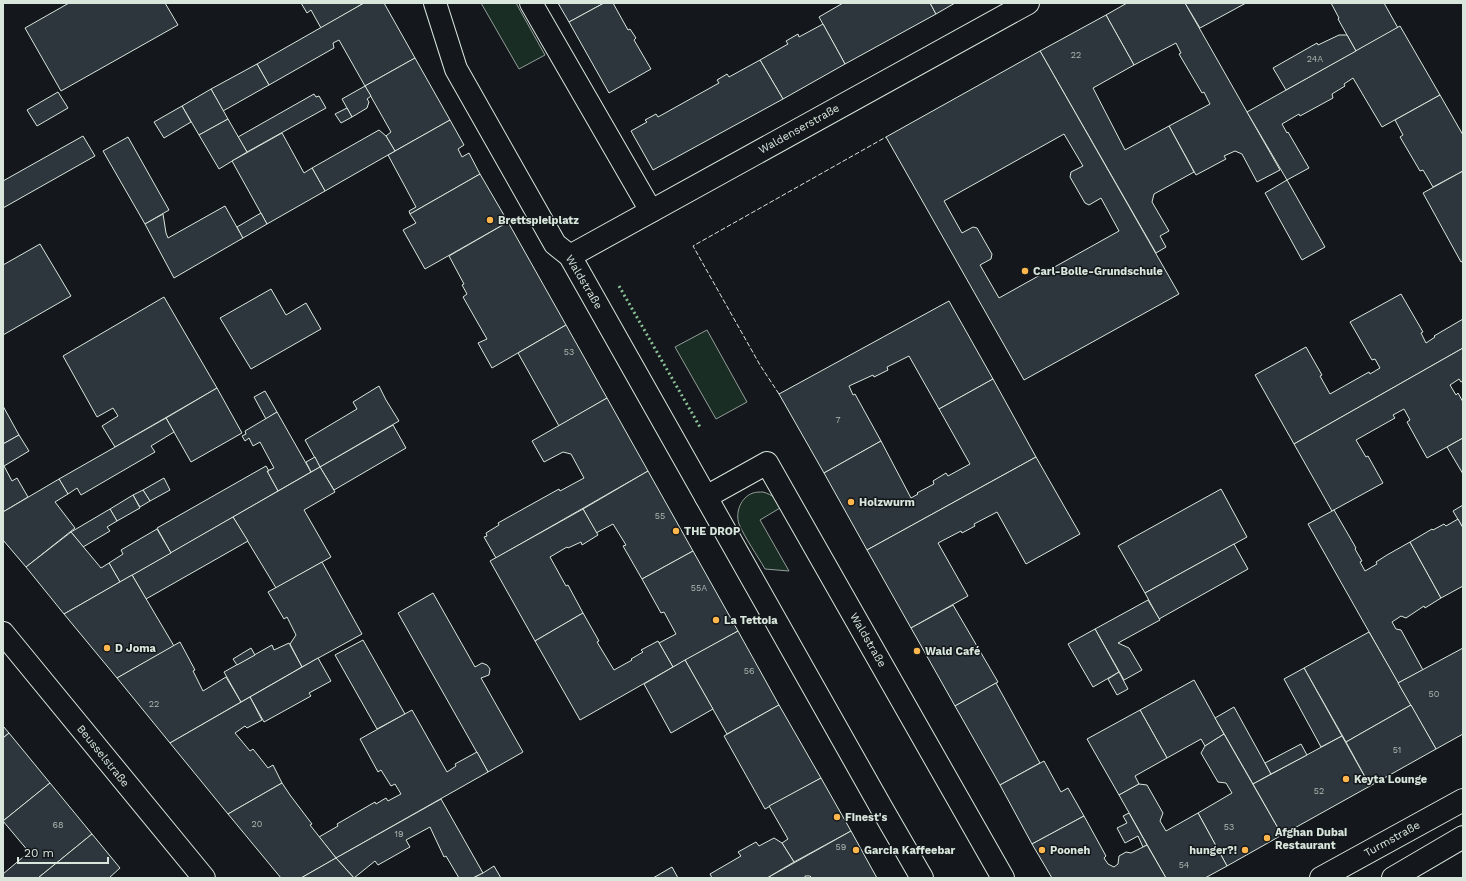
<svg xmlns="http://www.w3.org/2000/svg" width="1466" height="881" font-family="'Work Sans',sans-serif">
<rect width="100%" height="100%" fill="#14181c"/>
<!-- green -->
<g fill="#1a2d24" stroke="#939e99">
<polygon points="481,3 516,3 545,55 519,69"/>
<polygon points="707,330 747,402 716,419 675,347"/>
<path d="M763,492c10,3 13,6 17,16l-20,12 29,51 -24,-2c-8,-14 -20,-31 -26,-45 -4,-12 2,-27 14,-31 3,-1 7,-1 10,-1z"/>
</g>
<!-- building -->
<g fill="#2c363c" stroke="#d8e6dc" fill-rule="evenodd">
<polygon points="69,3 165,3 178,25 61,91 25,28"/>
<polygon points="301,3 364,3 321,28 311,10 307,13"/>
<polygon points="364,3 384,3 415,58 365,86 339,40 333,43 334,48 269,85 257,64"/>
<polygon points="558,3 604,3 569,22"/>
<polygon points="604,3 613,3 628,30 630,29 636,38 634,40 651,69 609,93 569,22"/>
<polygon points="843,3 930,3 936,14 845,64 819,17"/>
<polygon points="930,3 955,3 936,14"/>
<polygon points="1127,3 1185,3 1280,170 1257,182 1242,154 1235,151 1224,156 1226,159 1196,175 1169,126 1210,104 1204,92 1202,93 1179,54 1181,53 1176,43 1134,65 1106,15"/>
<polygon points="1185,3 1246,3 1200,28"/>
<polygon points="1331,3 1384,3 1398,28 1356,51 1338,19 1339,18"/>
<polygon points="1106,15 1134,65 1093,88 1125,150 1169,126 1194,172 1154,194 1152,202 1169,231 1160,236 1166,247 1156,253 1040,51"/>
<polygon points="823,24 845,64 783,99 760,60 788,44 786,41 798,34 799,37"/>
<polygon points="1400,26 1440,95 1382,127 1353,78 1344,84 1345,86 1332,94 1333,98 1300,116 1299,114 1282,124 1287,133 1288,132 1309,168 1287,180 1247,112"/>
<polygon points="1339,35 1347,35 1356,51 1286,90 1273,68 1317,43 1318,45"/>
<path d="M1040,51l139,243 -155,86 -138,-243zM1064,134l19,32 -12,6 -1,5 15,26 4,2 12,-7 18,33 -120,67 -19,-33 11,-6 1,-5 -15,-26 -4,-1 -11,6 -18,-32z"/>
<polygon points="415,58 450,120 395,151 386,136 391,132 365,86"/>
<polygon points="760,60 783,99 653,170 631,131 647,122 645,120 656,114 658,117 719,83 717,80 727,74 729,77"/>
<polygon points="257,64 269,85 223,111 211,89"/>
<polygon points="365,86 371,96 367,99 369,102 367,108 352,117 342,99"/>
<polygon points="211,89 228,119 199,135 182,106"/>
<polygon points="58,92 68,108 37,126 27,110"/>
<polygon points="314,94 316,97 319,96 326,108 247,152 238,137"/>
<polygon points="1440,95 1463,135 1463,171 1433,187 1423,170 1420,171 1400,137 1403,135 1395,120"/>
<polygon points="182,106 191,122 164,138 154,122"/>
<polygon points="347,108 352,117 341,123 335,114"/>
<polygon points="228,119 247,152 219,169 199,135"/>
<polygon points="450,120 464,145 458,149 462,157 469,153 480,174 410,214 409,211 416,207 388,155"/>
<polygon points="379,130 386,136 395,151 325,191 312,168"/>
<polygon points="282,133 304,173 312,168 325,191 267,224 232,161"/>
<polygon points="83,136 95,156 3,208 3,181"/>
<polygon points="128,137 169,210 145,224 103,151"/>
<polygon points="1463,171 1463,261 1461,262 1423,193"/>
<polygon points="480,174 508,222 425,269 403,230 416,223 410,214"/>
<polygon points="1287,180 1325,247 1302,260 1265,193"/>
<polygon points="225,206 243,238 174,278 145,224 163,214 166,233 168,238"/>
<polygon points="261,213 267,224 243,238 237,227"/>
<polygon points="508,222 566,325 492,368 478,343 487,339 463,297 467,294 462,285 464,284 449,256"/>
<polygon points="40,244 71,296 3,335 3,265"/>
<polygon points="271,289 286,315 306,303 321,329 251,369 220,318"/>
<polygon points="1401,294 1423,332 1421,333 1426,343 1435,337 1434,336 1463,319 1463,348 1294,444 1255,375 1306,347 1322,375 1320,376 1330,394 1369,372 1370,374 1380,368 1375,359 1372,360 1350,322"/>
<polygon points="164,297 217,388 115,447 102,426 118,416 113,408 97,417 63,356"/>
<polygon points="949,301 993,379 939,409 909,356 887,367 888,370 874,377 873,375 849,386 853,395 855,394 881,441 824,473 779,394"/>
<polygon points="566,325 607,398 559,426 518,353"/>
<polygon points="1463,348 1463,381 1461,382 1459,379 1450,385 1456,395 1458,393 1463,402 1463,438 1427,458 1407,422 1410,420 1404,409 1393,415 1395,418 1356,440 1366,457 1368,456 1383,483 1332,511 1294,444"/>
<polygon points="993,379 1036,457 867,550 824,473 881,441 911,498 918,494 917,493 934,484 933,481 946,473 948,476 970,464 939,409"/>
<polygon points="379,386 386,400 399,421 320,467 305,440 357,409 353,402"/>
<polygon points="217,388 242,433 191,462 166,418"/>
<polygon points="265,391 277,412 266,419 254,397"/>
<polygon points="607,398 648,471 496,558 484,537 487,536 486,533 499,525 498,523 559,489 560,491 584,478 571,454 563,452 544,462 532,441"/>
<polygon points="3,406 19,435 3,444"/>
<polygon points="277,412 311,472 278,491 267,471 274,468 260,442 253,446 249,438 245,441 242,436 246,434 245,431"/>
<polygon points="166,418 174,432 151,446 155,452 81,495 77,488 68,494 59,479"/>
<polygon points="393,425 406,448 334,490 320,467"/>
<polygon points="19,435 29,451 4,466 12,481 17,478 28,497 3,512 3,444"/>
<polygon points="1463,438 1463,474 1447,447"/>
<polygon points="315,457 320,467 311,472 306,462"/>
<polygon points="1036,457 1080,534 1026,564 997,512 974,524 975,526 962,533 961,531 938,543 968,596 911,628 867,550"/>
<polygon points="266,466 269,471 267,471 278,491 171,553 157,528"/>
<polygon points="320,467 335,492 304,510 331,557 276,588 233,517"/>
<polygon points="648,471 693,551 642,579 623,546 626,545 613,524 596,533 583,509"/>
<polygon points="164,478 170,490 150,501 143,490"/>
<polygon points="59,479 68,494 55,502 75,528 26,567 3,540 3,512"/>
<polygon points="1221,489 1247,537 1145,593 1118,546"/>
<polygon points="143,490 150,501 140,507 133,495"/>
<polygon points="133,495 140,508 117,521 110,509"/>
<polygon points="1463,505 1463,528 1453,511"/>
<polygon points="110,509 117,521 107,527 110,531 83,547 71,532"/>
<polygon points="583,509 598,535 582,545 581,542 568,548 567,547 550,557 566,586 568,585 583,613 535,641 490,561"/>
<polygon points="1334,510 1356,548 1355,549 1362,561 1360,562 1365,571 1377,564 1376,562 1387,555 1410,542 1441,598 1425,608 1424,606 1406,618 1401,616 1392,622 1396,629 1401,630 1423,670 1398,683 1308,524"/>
<polygon points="233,517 248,541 146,599 132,575"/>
<polygon points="1458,519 1463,528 1463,586 1441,598 1410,542 1432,529 1433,530 1444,524 1446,526"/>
<polygon points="157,529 171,553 120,582 109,563 123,554 121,550"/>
<polygon points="71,532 101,568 109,563 120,582 64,614 26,567"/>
<polygon points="1234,544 1248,569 1159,619 1145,593"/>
<polygon points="693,551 738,631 673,667 659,643 676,634 664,612 661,613 642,579"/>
<polygon points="322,562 362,634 302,667 290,644 296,635 287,617 284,619 268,592"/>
<polygon points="132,575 174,646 117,678 64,614"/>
<polygon points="433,593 475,667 482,663 487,665 490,669 489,675 481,678 523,752 488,772 398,613"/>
<polygon points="1148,600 1160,620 1118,643 1129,648 1142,670 1124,680 1095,629"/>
<polygon points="953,605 998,682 955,706 911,628"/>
<polygon points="583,613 599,641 597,642 614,670 632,660 631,659 643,652 641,650 658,641 673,667 580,720 535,641"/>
<polygon points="1095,629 1119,672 1093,687 1068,644"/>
<polygon points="738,631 779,705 727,734 685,660"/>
<polygon points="1369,632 1411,705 1346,742 1304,668"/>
<polygon points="363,640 405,714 377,729 335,655"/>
<polygon points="180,642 195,670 193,671 203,691 226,677 241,702 170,743 117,678"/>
<polygon points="289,643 302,667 241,702 224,672 272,645 274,650"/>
<polygon points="251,648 255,655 237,665 233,659"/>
<polygon points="1463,648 1463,734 1436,749 1398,683"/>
<polygon points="318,658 331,681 309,693 311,696 264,722 250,697"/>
<polygon points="685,660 713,709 671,733 644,684"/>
<polygon points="1304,668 1342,736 1321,747 1284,679"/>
<polygon points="1119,672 1128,689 1117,695 1108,679"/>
<polygon points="1194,680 1224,734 1205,746 1201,739 1167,758 1140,710"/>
<polygon points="996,683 1040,763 1000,785 955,706"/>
<polygon points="250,697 262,720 247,728 245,726 235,733 250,751 253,749 268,768 273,765 282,783 228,814 170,743"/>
<polygon points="779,705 821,778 765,809 724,736"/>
<polygon points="1411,705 1436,749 1370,786 1346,742"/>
<polygon points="1234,707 1271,774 1253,784 1215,718"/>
<polygon points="412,710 447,772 456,766 455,764 477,752 488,772 336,858 319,837 338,826 337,824 375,802 376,804 386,798 388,801 401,794 395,784 391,786 381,770 378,772 360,739"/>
<polygon points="1140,710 1167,758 1135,776 1139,784 1119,795 1087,739"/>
<polygon points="3,726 9,733 3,738"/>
<polygon points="9,733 50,783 3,821 3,738"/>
<polygon points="1224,734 1282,835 1227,866 1198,813 1232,793 1226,783 1218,782 1201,753 1205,746"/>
<polygon points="1342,736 1370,786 1282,835 1253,784"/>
<polygon points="1301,744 1307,755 1271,774 1265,763"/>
<polygon points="1044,761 1061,792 1068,788 1084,816 1032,844 1000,785"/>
<polygon points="821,778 851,831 794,862 782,843 788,839 769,806"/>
<polygon points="50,783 92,834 38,878 3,878 3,874 29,852 3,821"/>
<polygon points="282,783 290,795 312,824 310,825 336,858 301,878 281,878 228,814"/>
<polygon points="1139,784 1147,785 1163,813 1160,821 1166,831 1198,813 1227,866 1205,878 1166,878 1119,795"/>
<polygon points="441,799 483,873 473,878 459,878 446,856 444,857 430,827 406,840 410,847 378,865 375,861 354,878 336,858"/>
<polygon points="1129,813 1147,845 1143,847 1138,836 1125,843 1117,828 1127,823 1123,816"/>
<polygon points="1084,816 1106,856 1104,858 1108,864 1114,867 1118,864 1119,856 1126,852 1131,853 1147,845 1166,878 1052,878 1032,844"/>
<polygon points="851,831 877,878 812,878 810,876 805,876 805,878 767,878"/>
<polygon points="92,834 120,868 109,878 38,878"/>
<polygon points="774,838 782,843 794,862 767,878 712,878 710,874 741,856 738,852 756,842 759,846"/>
<polygon points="336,858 354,878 301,878"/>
<polygon points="494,866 501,878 473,878 483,873"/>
<polygon points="672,867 678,878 653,878"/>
</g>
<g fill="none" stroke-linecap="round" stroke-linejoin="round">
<defs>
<g id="street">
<polyline points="435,3 456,69 555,244 570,256 881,807 922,878"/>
<polyline points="531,3 651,211"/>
<polyline points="570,256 1028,3"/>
<polyline points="706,497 767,463 1003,878"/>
</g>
<g id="secondary">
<polyline points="3,633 204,878"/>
<polyline points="1321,878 1463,800"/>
<polyline points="1393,878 1463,837"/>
</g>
</defs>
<!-- street casing -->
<use href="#street" stroke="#d8e6dc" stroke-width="24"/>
<!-- secondary casing -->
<use href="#secondary" stroke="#d8e6dc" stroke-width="24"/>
<!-- street -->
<use href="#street" stroke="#14181c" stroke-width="22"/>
<!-- secondary -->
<use href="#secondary" stroke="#14181c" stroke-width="22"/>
<!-- hedge -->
<polyline stroke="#8ac095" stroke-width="3" stroke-dasharray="2 3" stroke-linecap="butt" points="619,286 700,427"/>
<!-- fence -->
<polyline stroke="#d8e6dc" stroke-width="1" stroke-dasharray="5 2" stroke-linecap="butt" points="779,394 760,365 693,246 886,137"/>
</g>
<!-- markers -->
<g fill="#ffb74d" stroke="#14181c" stroke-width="1.5">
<circle cx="490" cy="220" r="4"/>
<circle cx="1025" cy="271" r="4"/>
<circle cx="851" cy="502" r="4"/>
<circle cx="676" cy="531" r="4"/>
<circle cx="716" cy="620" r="4"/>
<circle cx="107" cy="648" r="4"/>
<circle cx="917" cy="651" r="4"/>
<circle cx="1346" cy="779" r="4"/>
<circle cx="837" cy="817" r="4"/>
<circle cx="1267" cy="838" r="4"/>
<circle cx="856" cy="850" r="4"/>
<circle cx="1042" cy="850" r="4"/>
<circle cx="1245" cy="850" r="4"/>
</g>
<g text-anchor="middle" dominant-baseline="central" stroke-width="3" stroke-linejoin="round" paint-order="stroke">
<!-- number labels -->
<g font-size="9" fill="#adbab4">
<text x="1076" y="55">22</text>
<text x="1315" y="59">24A</text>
<text x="569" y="352">53</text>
<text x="838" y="420">7</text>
<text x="660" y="516">55</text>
<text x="699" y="588">55A</text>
<text x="749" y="671">56</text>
<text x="1434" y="694">50</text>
<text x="154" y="704">22</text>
<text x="1397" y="750">51</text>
<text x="1319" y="791">52</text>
<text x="257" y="824">20</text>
<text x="58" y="825">68</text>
<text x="1229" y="827">53</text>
<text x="399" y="834">19</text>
<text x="841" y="847">59</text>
<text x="1184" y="865">54</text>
</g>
<!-- street labels -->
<g font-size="11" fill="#d8e6dc" stroke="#14181c">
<text transform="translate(799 129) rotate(-29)">Waldenserstraße</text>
<text transform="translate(584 282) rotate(59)">Waldstraße</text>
<text transform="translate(868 640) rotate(60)">Waldstraße</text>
<text transform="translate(103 756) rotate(51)">Beusselstraße</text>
<text transform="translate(1392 839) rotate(-29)">Turmstraße</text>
</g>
<!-- poi labels -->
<g font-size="11" font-weight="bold" fill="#d8e6dc" stroke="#14181c" text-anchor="start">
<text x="498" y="220">Brettspielplatz</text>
<text x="1033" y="271">Carl-Bolle-Grundschule</text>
<text x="859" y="502">Holzwurm</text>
<text x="684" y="531">THE DROP</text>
<text x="724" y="620">La Tettoia</text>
<text x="115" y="648">D Joma</text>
<text x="925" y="651">Wald Café</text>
<text x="1354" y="779">Keyta Lounge</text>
<text x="845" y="817">Finest's</text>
<text x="1275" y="832">Afghan Dubai<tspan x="1275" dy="13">Restaurant</tspan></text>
<text x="864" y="850">Garcia Kaffeebar</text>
<text x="1050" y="850">Pooneh</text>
<text x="1237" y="850" text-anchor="end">hunger?!</text>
</g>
</g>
<!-- border -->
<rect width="1466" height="881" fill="none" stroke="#d8e6dc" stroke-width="8"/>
<!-- scale -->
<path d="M18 857v6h90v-6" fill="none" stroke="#d8e6dc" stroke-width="2"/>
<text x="24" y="857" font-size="12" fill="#d8e6dc" stroke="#14181c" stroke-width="3" paint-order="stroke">20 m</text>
</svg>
